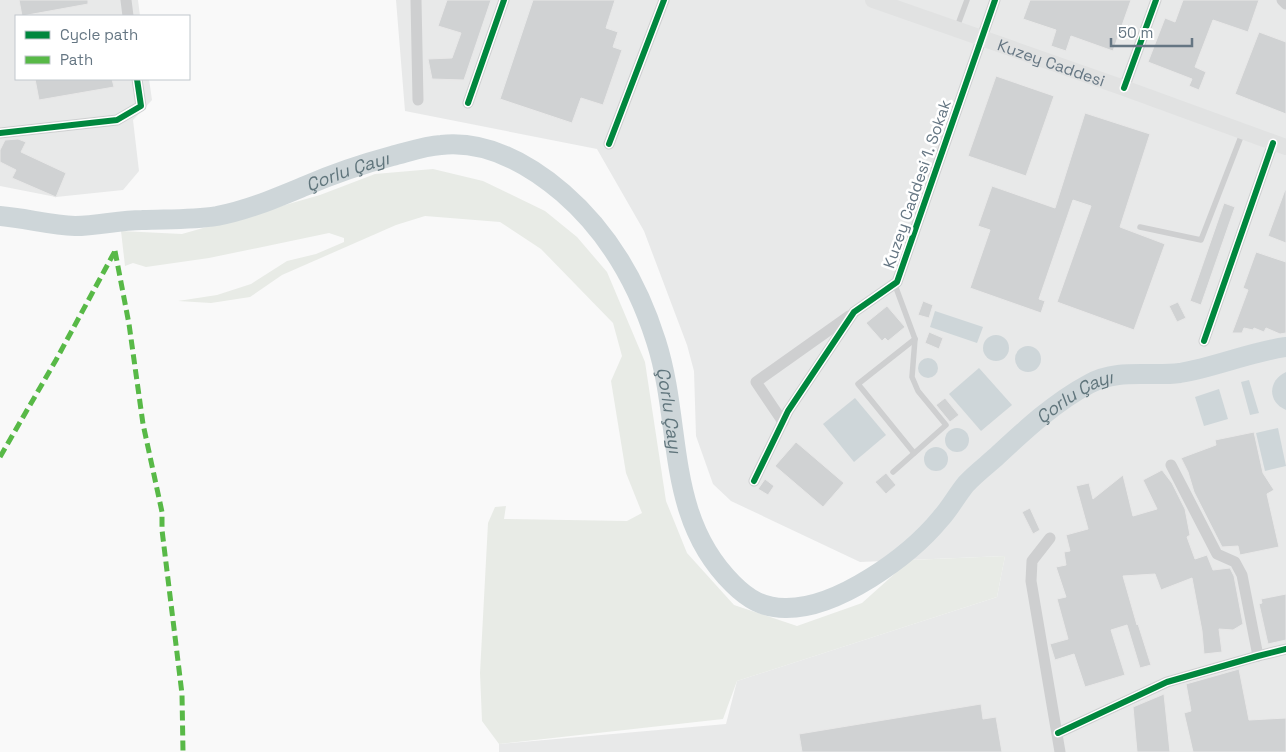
<svg xmlns="http://www.w3.org/2000/svg" width="1286" height="752" font-family="'Space Grotesk',sans-serif">
<rect width="100%" height="100%" fill="#f9f9f9"/>
<!-- built -->
<g fill="#e8e9e9">
<polygon points="0,0 138,0 140,16 16,16 16,79 149,79 152,100 133,120 139,171 123,190 56,197 0,186"/>
<polygon points="396,0 1286,0 1286,752 499,752 499,744 726,724 737,681 997,597 1005,556 860,562 731,501 713,484 696,436 694,371 687,345 644,231 597,149 405,111"/>
</g>
<!-- green -->
<polygon fill="#e8ebe6" points="433,169 483,181 545,211 577,237 607,272 645,362 666,501 687,553 734,605 797,626 862,603 910,560 1005,556 997,597 737,681 723,719 499,744 482,721 480,673 488,523 495,507 506,506 504,519 627,521 642,513 626,473 611,381 622,356 613,323 541,249 500,222 425,216 396,225 282,275 250,297 211,303 178,301 217,295 251,284 287,261 316,254 344,242 344,238 329,233 209,258 146,267 133,263 125,266 121,231 182,234 320,195 375,174"/>
<!-- water -->
<g fill="#ced6d9">
<polygon points="935,311 983,327 977,343 930,327"/>
<circle cx="996" cy="348" r="13"/>
<circle cx="1028" cy="359" r="13"/>
<circle cx="928" cy="368" r="10"/>
<polygon points="979,368 1012,405 981,431 949,394"/>
<path d="M1286,372v38c-19,-8 -18,-30 0,-38z"/>
<polygon points="1249,380 1259,413 1250,415 1241,382"/>
<polygon points="1219,389 1228,419 1204,426 1195,397"/>
<polygon points="855,398 886,435 854,462 823,424"/>
<polygon points="1278,428 1286,466 1265,471 1256,433"/>
<circle cx="957" cy="440" r="12"/>
<circle cx="936" cy="459" r="12"/>
</g>
<g fill="none" stroke-linecap="round" stroke-linejoin="round">
<!-- river -->
<path stroke="#ced6d9" stroke-width="20" id="s1" d="M0,216c25,2 50,9 75,10 23,0 44,-6 67,-6 25,-1 50,0 75,-4 31,-6 59,-18 88,-30 28,-12 57,-22 87,-30 16,-4 33,-10 49,-11 47,-5 88,19 122,48 45,39 75,91 93,148 27,84 8,175 77,243 15,15 30,24 52,24 52,1 124,-51 156,-90 9,-10 16,-23 25,-34 9,-10 21,-19 31,-28 28,-26 58,-54 92,-72 29,-16 60,-7 91,-11 36,-6 70,-21 106,-26"/>
</g>
<!-- building -->
<g fill="#d0d2d3" stroke="#e8e8e8">
<polygon points="19,0 88,0 88,4 22,16"/>
<polygon points="447,0 491,0 464,80 432,79 428,59 452,58 461,33 438,26"/>
<polygon points="533,0 615,0 606,28 618,32 613,47 622,50 603,105 581,98 572,123 500,99"/>
<polygon points="1030,0 1131,0 1113,51 1071,36 1066,51 1051,46 1056,30 1023,19"/>
<polygon points="1183,0 1259,0 1248,32 1213,20 1195,67 1206,72 1199,90 1189,86 1192,79 1148,62 1165,18 1175,22"/>
<polygon points="1259,32 1286,42 1286,114 1235,94"/>
<polygon points="996,76 1054,96 1026,176 968,156"/>
<polygon points="35,79 112,79 114,87 39,100"/>
<polygon points="1085,113 1150,134 1120,227 1165,244 1134,330 1057,302 1091,206 1073,200 1039,299 1045,301 1041,313 970,288 990,230 978,226 992,186 1055,208"/>
<polygon points="18,139 26,142 21,152 66,173 56,197 12,178 16,170 0,162 0,150 5,140"/>
<polygon points="1285,190 1286,190 1286,243 1268,236"/>
<polygon points="1224,203 1235,207 1201,305 1190,301"/>
<polygon points="1256,252 1286,262 1286,333 1280,334 1266,328 1264,332 1254,328 1253,330 1244,328 1242,333 1232,333 1248,290 1243,288"/>
<polygon points="923,301 933,305 929,318 918,315"/>
<polygon points="1178,302 1186,318 1177,322 1169,306"/>
<polygon points="887,306 905,327 888,341 885,338 882,341 866,323"/>
<polygon points="929,332 943,338 939,349 925,343"/>
<polygon points="945,398 959,415 950,422 936,405"/>
<polygon points="1254,432 1263,473 1274,490 1267,494 1279,547 1240,555 1238,546 1222,547 1194,492 1188,472 1181,458 1216,445 1215,440"/>
<polygon points="796,442 844,483 823,507 775,466"/>
<polygon points="1162,470 1172,483 1185,509 1190,535 1187,537 1195,559 1207,555 1213,570 1230,568 1234,576 1243,624 1233,630 1219,629 1222,652 1204,654 1202,631 1192,578 1161,590 1155,574 1123,576 1137,625 1138,624 1151,665 1140,668 1127,625 1111,630 1125,675 1085,687 1074,654 1055,660 1050,644 1068,639 1057,599 1066,597 1056,567 1066,565 1064,552 1070,551 1066,535 1088,529 1076,486 1089,483 1093,499 1123,475 1133,516 1157,509 1143,480"/>
<polygon points="886,473 896,485 886,494 875,482"/>
<polygon points="765,479 774,486 768,495 758,489"/>
<polygon points="1030,508 1040,530 1033,534 1022,512"/>
<polygon points="1286,594 1286,640 1268,644 1259,604 1262,603 1261,599"/>
<polygon points="1239,669 1249,720 1286,718 1286,752 1193,752 1184,713 1191,711 1186,684"/>
<polygon points="1164,694 1170,752 1137,752 1133,707"/>
<polygon points="981,704 983,719 996,717 1002,752 802,752 799,734"/>
</g>
<g fill="none" stroke-linecap="round" stroke-linejoin="round">
<!-- lane -->
<g stroke="#cecfd0" stroke-width="5.5">
<polyline points="957,27 967,0"/>
<polyline points="1140,227 1201,240 1242,134"/>
<polyline points="914,453 858,384 915,339"/>
<polyline points="893,472 946,425 918,391 912,377 915,339 895,285"/>
</g>
<!-- street -->
<g stroke="#cecfd0" stroke-width="11">
<polyline points="126,0 128,16"/>
<polyline points="416,0 418,100"/>
<polyline points="1282,0 1286,4"/>
<polyline points="1124,88 1156,0"/>
<polyline points="468,103 504,0"/>
<polyline points="0,133 117,120 141,106 137,79"/>
<polyline points="609,144 664,0"/>
<polyline points="1204,341 1273,143"/>
<polyline points="783,422 756,382 849,316"/>
<polyline points="1171,465 1217,554 1235,562 1242,575 1258,656"/>
<polyline points="754,481 788,411 854,312 897,282 995,0"/>
<polyline points="1050,538 1032,561 1031,581 1060,752"/>
<polyline points="1058,733 1167,682 1258,656 1286,649"/>
</g>
<!-- secondary -->
<path stroke="#e1e2e2" stroke-width="16" id="s2" d="M873,0l251,88 162,59"/>
<!-- quiet -->
<g stroke="#58b947" stroke-width="5" stroke-dasharray="10 5" stroke-linecap="butt">
<polyline points="115,251 129,324 143,424 162,512 162,530 182,694 183,752"/>
<polyline points="0,457 56,360 115,251"/>
</g>
<defs>
<g id="cycleway">
<polyline points="1124,88 1156,0"/>
<polyline points="468,103 504,0"/>
<polyline points="0,133 117,120 141,106 137,79"/>
<polyline points="609,144 664,0"/>
<polyline points="1204,341 1273,143"/>
<polyline points="754,481 788,411 854,312 897,282 995,0"/>
<polyline points="1058,733 1167,682 1258,656 1286,649"/>
</g>
</defs>
<!-- cycleway casing -->
<use href="#cycleway" stroke="#fff" stroke-width="9"/>
<!-- cycleway -->
<use href="#cycleway" stroke="#00873e" stroke-width="6"/>
</g>
<g text-anchor="middle" dominant-baseline="central" stroke-width="5" stroke-linejoin="round" paint-order="stroke">
<!-- street labels -->
<g font-size="16" fill="#657683" stroke="#fff">
<text stroke="none"><textPath href="#s2" startOffset="189">Kuzey Caddesi</textPath></text>
<text transform="translate(917 184) rotate(-71)">Kuzey Caddesi 1. Sokak</text>
</g>
<!-- water labels -->
<g font-size="18" font-style="italic" fill="#60757c" stroke="#fff">
<text stroke="none"><textPath href="#s1" startOffset="356">Çorlu Çayı</textPath></text>
<text stroke="none"><textPath href="#s1" startOffset="1451">Çorlu Çayı</textPath></text>
<text stroke="none"><textPath href="#s1" startOffset="836">Çorlu Çayı</textPath></text>
</g>
</g>
<!-- legend -->
<rect x="15" y="15" width="175" height="65" fill="#ffffff" stroke="#c1c8cd"/>
<rect x="25" y="31" width="25" height="8" fill="#00873e" stroke="#c1c8cd"/>
<text x="60" y="40" font-size="15" fill="#657683">Cycle path</text>
<rect x="25" y="56" width="25" height="8" fill="#58b947" stroke="#c1c8cd"/>
<text x="60" y="65" font-size="15" fill="#657683">Path</text>
<!-- scale -->
<path d="M1111 38v8h81v-8" fill="none" stroke="#657683" stroke-width="2.5"/>
<text x="1118" y="38" font-size="15" fill="#657683" stroke="#ffffff" stroke-width="4" paint-order="stroke">50 m</text>
</svg>
